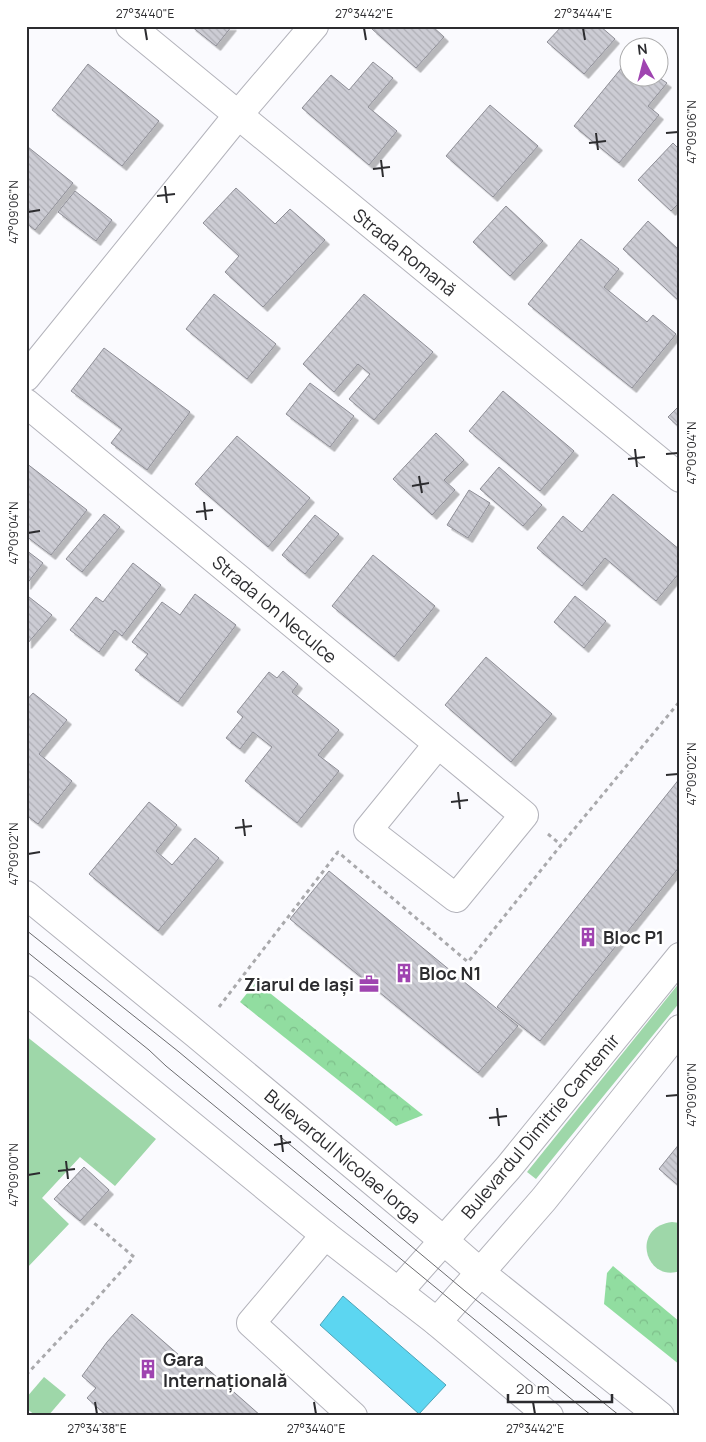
<svg xmlns="http://www.w3.org/2000/svg" width="706" height="1442" font-family="Manrope,sans-serif">
<defs>
<pattern id="forest-crowns" width="20" height="18" patternUnits="userSpaceOnUse" patternTransform="scale(1.25)"><rect width="20" height="18" fill="#91dda0"/><path d="M2 6a3 3 0 1 1 6 0M12 15a3 3 0 1 1 6 0" fill="none" stroke="#7dbe8a"/></pattern>
<pattern id="building-back-hatch" width="6" height="6" patternUnits="userSpaceOnUse" patternTransform="scale(1.25)"><rect width="6" height="6" fill="#ccccd4"/><path d="M-1 5l2 2M0 0l6 6M5-1l2 2" fill="none" stroke="#afafb6"/></pattern>
<filter id="shadow"><feDropShadow dx="4.5" dy="4.5" stdDeviation="0" flood-color="#0004"/></filter>
</defs>
<rect width="100%" height="100%" fill="#fafafe"/>
<!-- green -->
<g fill="#9ed7a9">
<polygon points="680,982 680,1002 536,1179 527,1172"/>
<polygon points="26,1036 156,1139 115,1186 80,1157 42,1198 69,1224 26,1269"/>
<path d="M672,1222l8,1v48c-35,12 -50,-44 -8,-49z"/>
<polygon points="44,1377 66,1395 48,1416 36,1416 26,1408 26,1398"/>
</g>
<!-- forest -->
<g fill="url(#forest-crowns)">
<polygon points="256,982 423,1115 396,1126 240,1002"/>
<polygon points="613,1266 680,1322 680,1365 604,1304 607,1273"/>
</g>
<!-- water -->
<polygon fill="#5cd6f1" stroke="#4ea3b7" points="343,1296 446,1385 419,1414 320,1325"/>
<!-- building -->
<g fill="url(#building-back-hatch)" stroke="#8e8e96" filter="url(#shadow)">
<polygon points="191,26 232,26 216,46"/>
<polygon points="375,26 432,26 444,37 416,68 372,29"/>
<polygon points="562,26 600,26 615,39 584,74 547,42"/>
<polygon points="628,60 628,78 658,77 667,83 648,106 659,115 619,163 574,126"/>
<polygon points="373,62 393,78 368,107 397,131 369,165 302,108 331,75 349,90"/>
<polygon points="88,64 159,121 122,166 52,110"/>
<polygon points="490,105 538,146 493,197 446,156"/>
<polygon points="673,143 680,150 680,202 671,211 638,180"/>
<polygon points="28,147 73,183 35,230 26,223 26,149"/>
<polygon points="236,188 275,224 290,209 325,240 263,307 225,272 239,256 203,223"/>
<polygon points="75,191 112,220 96,241 58,212"/>
<polygon points="506,206 543,241 510,276 473,242"/>
<polygon points="648,221 680,251 680,302 623,249"/>
<polygon points="581,239 619,269 604,287 647,322 653,315 676,334 632,388 528,304"/>
<polygon points="214,294 276,344 247,379 186,329"/>
<polygon points="364,294 433,352 374,420 349,399 370,374 358,364 334,392 303,364"/>
<polygon points="104,348 190,412 147,470 111,443 122,429 71,391"/>
<polygon points="310,383 354,416 330,447 286,414"/>
<polygon points="503,391 574,451 540,491 469,431"/>
<polygon points="680,405 680,428 668,417"/>
<polygon points="436,433 464,460 444,480 455,490 432,515 393,479"/>
<polygon points="237,436 310,498 268,547 195,484"/>
<polygon points="26,463 87,510 51,555 26,536"/>
<polygon points="499,467 542,505 523,526 480,489"/>
<polygon points="469,490 490,503 468,538 447,525"/>
<polygon points="613,494 680,550 680,572 656,601 605,558 582,586 537,548 563,516 582,532"/>
<polygon points="104,514 120,527 82,572 66,559"/>
<polygon points="315,515 339,534 305,574 282,555"/>
<polygon points="26,550 43,563 26,585"/>
<polygon points="373,555 435,606 394,657 332,606"/>
<polygon points="133,563 161,585 122,636 115,630 99,652 70,630 96,597 103,602"/>
<polygon points="195,594 236,625 178,702 135,670 148,654 132,642 162,602 180,615"/>
<polygon points="575,596 606,621 584,648 554,622"/>
<polygon points="29,597 52,615 27,644 26,600"/>
<polygon points="486,657 552,714 511,762 445,705"/>
<polygon points="283,671 298,684 292,692 339,730 318,755 339,771 297,823 245,781 272,747 253,732 240,749 226,738 243,717 237,712 269,672 277,678"/>
<polygon points="33,693 67,720 39,754 72,781 38,824 26,815 26,701"/>
<polygon points="680,778 680,866 540,1041 497,1007"/>
<polygon points="149,802 177,825 156,851 172,865 195,838 219,858 158,931 89,874"/>
<polygon points="329,871 518,1026 478,1073 290,919"/>
<polygon points="680,1143 680,1187 659,1169"/>
<polygon points="84,1167 109,1190 80,1221 54,1199"/>
<polygon points="132,1314 188,1363 194,1357 261,1416 107,1416 87,1398 96,1388 82,1376 107,1342"/>
</g>
<g fill="none" stroke-linecap="round" stroke-linejoin="round">
<defs>
<g id="minor">
<polyline points="130,26 680,478"/>
<polyline points="26,377 238,115 314,26"/>
<polyline points="26,403 524,815 456,898 368,830 438,744"/>
<polyline points="325,1235 251,1323 353,1416"/>
</g>
<g id="major">
<polyline points="26,895 196,1034 443,1240 481,1273 660,1416"/>
<polyline points="26,990 325,1235 437,1322 549,1416"/>
<polyline points="398,1292 508,1168 680,957"/>
<polyline points="437,1322 544,1199 680,1029"/>
</g>
</defs>
<!-- minor casing -->
<use href="#minor" stroke="#b3b3bb" stroke-width="30"/>
<!-- major casing -->
<use href="#major" stroke="#b3b3bb" stroke-width="30"/>
<!-- path -->
<g stroke="#a9a9ac" stroke-width="3" stroke-dasharray="4 4" stroke-linecap="butt">
<polyline points="548,834 561,845"/>
<polyline points="219,1007 338,852 468,962 561,845 680,701"/>
<polyline points="26,1375 84,1313 134,1257 94,1223"/>
</g>
<!-- minor -->
<use href="#minor" stroke="#fff" stroke-width="28"/>
<!-- major -->
<use href="#major" stroke="#fff" stroke-width="28"/>
<!-- tram -->
<g stroke="#6c6c6f" stroke-width="1">
<polyline points="26,930 179,1052 465,1291 620,1416"/>
<polyline points="26,951 149,1050 166,1066 592,1416"/>
</g>
</g>
<!-- ticks -->
<path fill="none" stroke="#2c2c2f" stroke-width="2" d="M145,28l2,12M364,28l2,12M583,28l2,12M596,133l2,17M666,133l12,-1M589,143l17,-2M381,160l2,17M373,169l17,-2M165,186l2,17M157,196l18,-2M28,212l12,-2M635,449l2,18M666,454l12,-1M628,459l17,-2M419,476l3,17M412,486l17,-3M204,502l2,18M196,512l17,-2M28,533l12,-2M666,775l12,-1M458,792l2,17M451,802l17,-2M243,819l2,17M235,828l17,-2M28,854l12,-2M666,1096l12,-1M497,1108l2,18M489,1118l18,-2M281,1135l2,17M274,1145l17,-3M66,1161l2,18M58,1171l17,-2M28,1175l12,-2M95,1402l2,12M314,1402l2,12M533,1402l2,12"/>
<!-- icons -->
<defs>
<symbol id="building-bare" viewBox="-9 -9 18 18"><path d="M-4-6H4V6H1V3H-1V6H-4ZM-2.5-4.3h1.7v1.8h-1.7ZM.8-4.3h1.7v1.8H.8ZM-2.5-1h1.7V.8h-1.7ZM.8-1h1.7V.8H.8Z" fill="#9f44b0" stroke="#fff" stroke-width="2.5" paint-order="stroke"/></symbol>
<symbol id="office-bare" viewBox="-9 -9 18 18"><path d="M-6-3h4V-5.5h4V-3h4V5H-6ZM-1-4.5V-3h2v-1.5ZM-6 0V1H6V0Z" fill="#9f44b0" stroke="#fff" stroke-width="2.5" paint-order="stroke"/></symbol>
</defs>
<g fill-rule="evenodd">
<use href="#building-bare" x="574" y="923" width="28" height="28"/>
<use href="#building-bare" x="390" y="959" width="28" height="28"/>
<use href="#office-bare" x="355" y="970" width="28" height="28"/>
<use href="#building-bare" x="134" y="1355" width="28" height="28"/>
</g>
<g text-anchor="middle" dominant-baseline="central" stroke-width="5" stroke-linejoin="round" paint-order="stroke">
<!-- street labels -->
<g font-size="18" fill="#2c2c2f" stroke="#fff">
<text transform="translate(405 252) rotate(39)">Strada Romană</text>
<text transform="translate(275 609) rotate(40)">Strada Ion Neculce</text>
<text transform="translate(540 1126) rotate(-50)">Bulevardul Dimitrie Cantemir</text>
<text transform="translate(343 1156) rotate(40)">Bulevardul Nicolae Iorga</text>
</g>
<!-- poi labels -->
<g font-size="18" font-weight="bold" fill="#2c2c2f" stroke="#fff" text-anchor="start">
<text x="603" y="937">Bloc P1</text>
<text x="419" y="973">Bloc N1</text>
<text x="354" y="984" text-anchor="end">Ziarul de Iași</text>
<text x="163" y="1359">Gara<tspan x="163" dy="21">Internațională</tspan></text>
</g>
</g>
<!-- border -->
<rect width="706" height="1442" fill="none" stroke="#ffffff" stroke-width="55"/>
<!-- north arrow -->
<g transform="translate(644 62) rotate(353)"><circle r="24" fill="#ffffff" stroke="#ababac"/>
<path d="M0-4L9 19L0 12L-9 19Z" fill="#9f44b0"/>
<text y="-8" font-size="14" font-weight="bold" text-anchor="middle" fill="#2c2c2f">N</text>
</g>
<!-- scale -->
<path d="M508 1394v8h104v-8" fill="none" stroke="#2c2c2f" stroke-width="2.5"/>
<text x="516" y="1394" font-size="15" fill="#2c2c2f" stroke="#ffffff" stroke-width="4" paint-order="stroke">20 m</text>
<rect x="28" y="28" width="650" height="1386" fill="none" stroke="#2c2c2f" stroke-width="2"/>
<g font-size="12" text-anchor="middle" fill="#2c2c2f">
<text x="145" y="18">27°34'40"E</text>
<text x="364" y="18">27°34'42"E</text>
<text x="583" y="18">27°34'44"E</text>
<text transform="translate(692 132) rotate(-90)" y="4">47°09'06"N</text>
<text transform="translate(14 212) rotate(-90)" y="4">47°09'06"N</text>
<text transform="translate(692 453) rotate(-90)" y="4">47°09'04"N</text>
<text transform="translate(14 533) rotate(-90)" y="4">47°09'04"N</text>
<text transform="translate(692 774) rotate(-90)" y="4">47°09'02"N</text>
<text transform="translate(14 854) rotate(-90)" y="4">47°09'02"N</text>
<text transform="translate(692 1095) rotate(-90)" y="4">47°09'00"N</text>
<text transform="translate(14 1175) rotate(-90)" y="4">47°09'00"N</text>
<text x="97" y="1433">27°34'38"E</text>
<text x="316" y="1433">27°34'40"E</text>
<text x="535" y="1433">27°34'42"E</text>
</g>
</svg>
